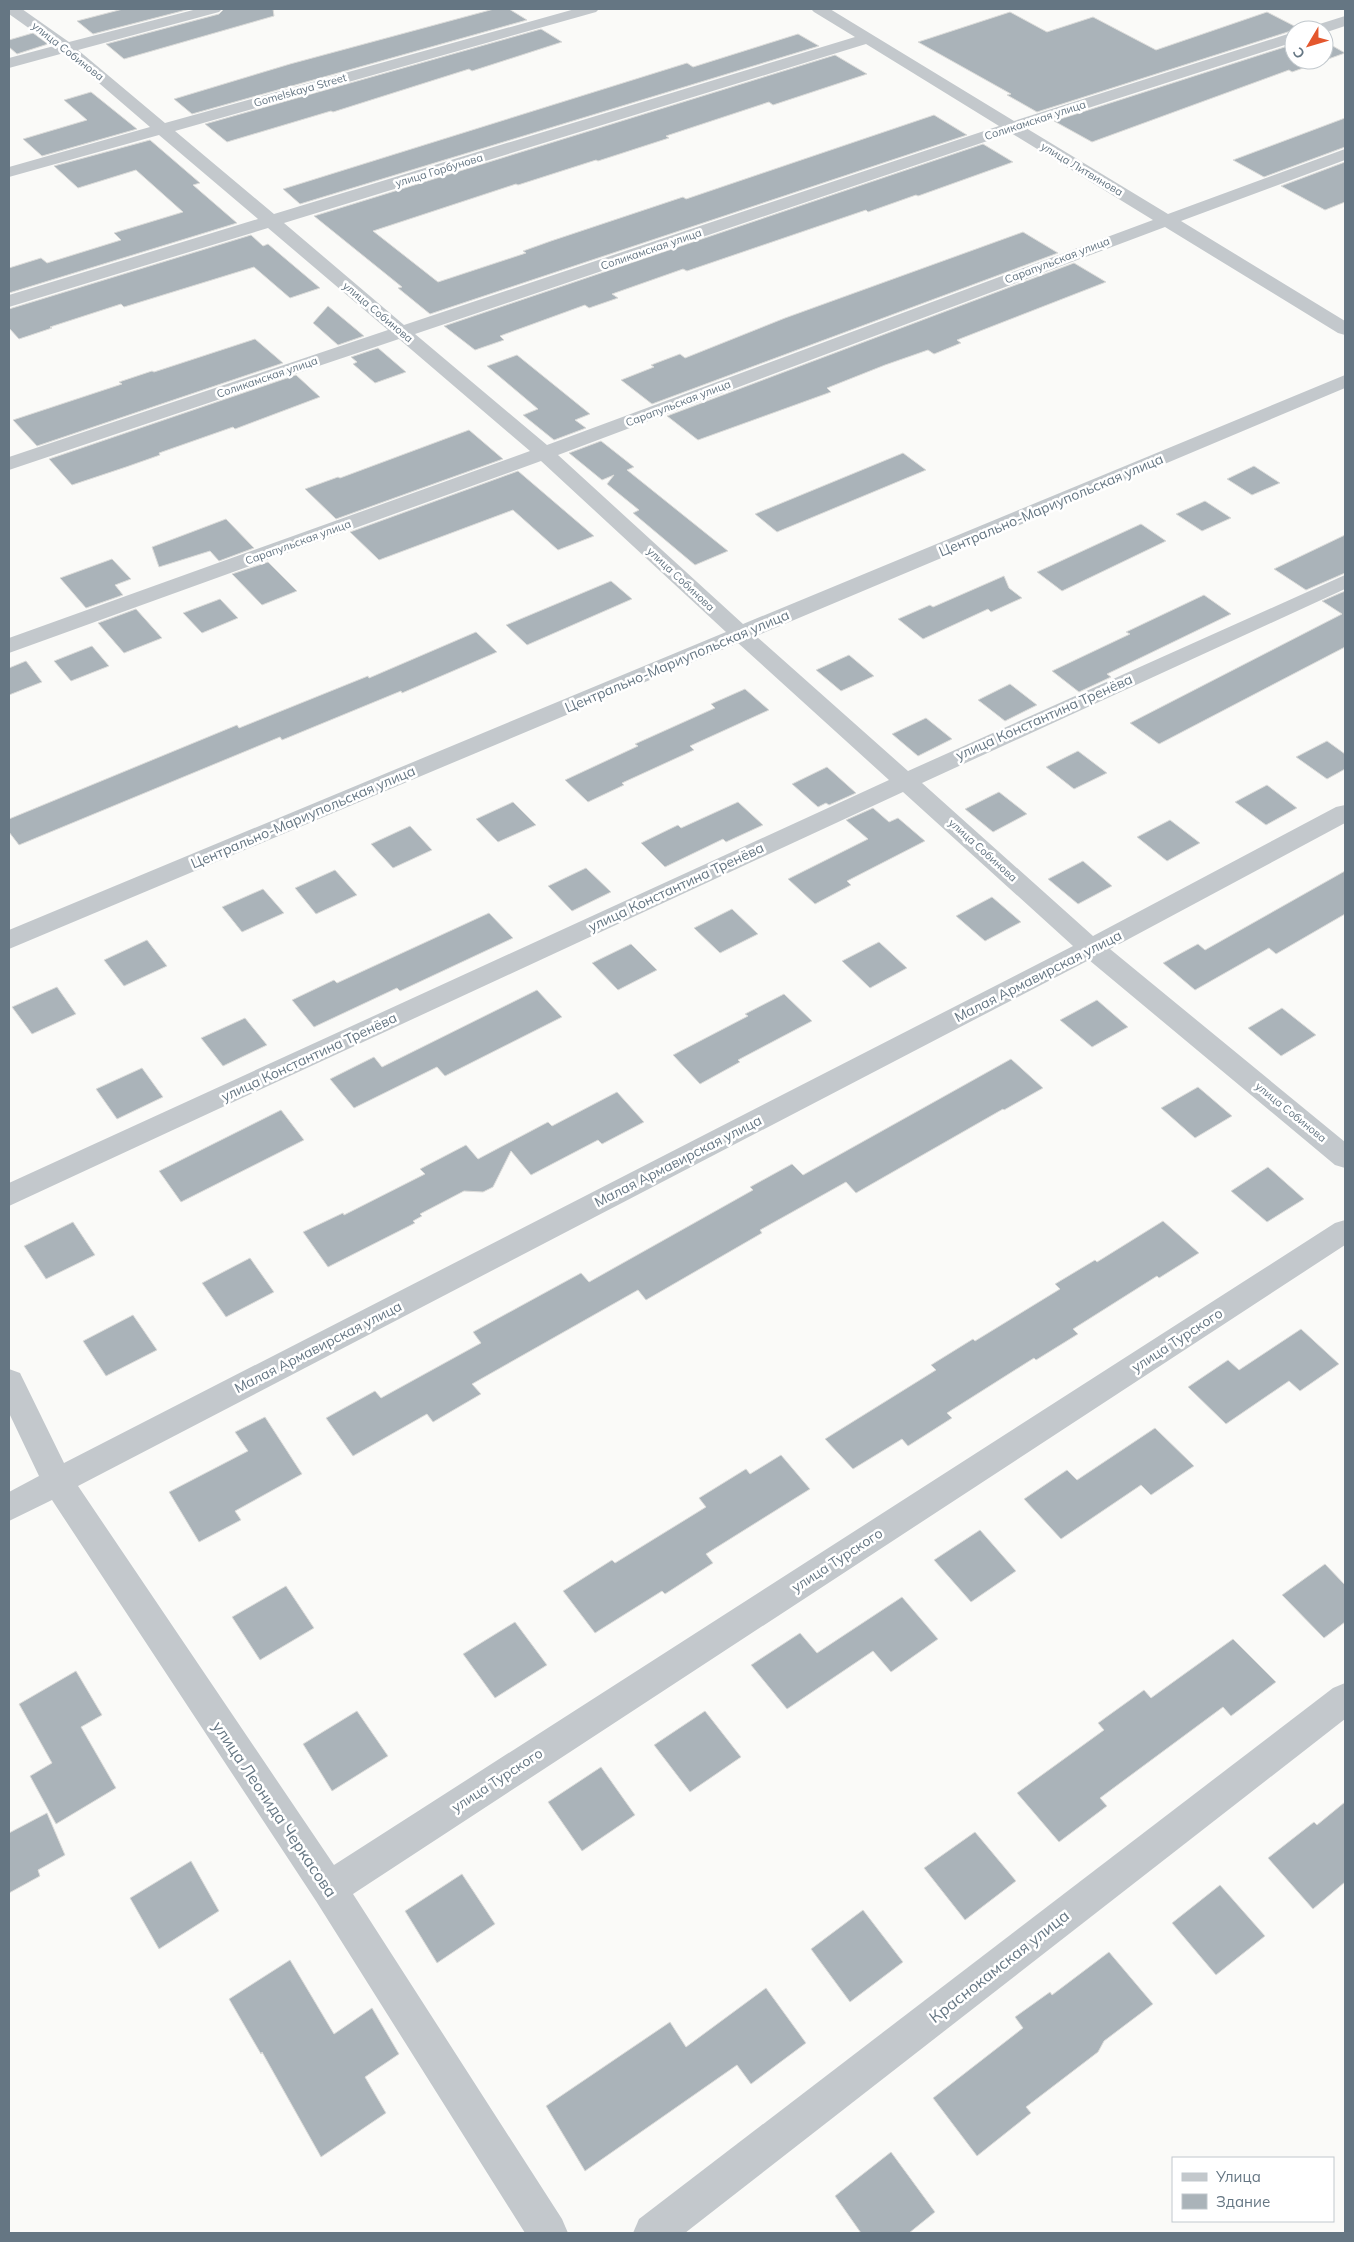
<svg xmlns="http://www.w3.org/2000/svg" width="1354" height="2242" font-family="Mulish,sans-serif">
<rect width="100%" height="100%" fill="#fafaf8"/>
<!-- building -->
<g fill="#aab3b9" stroke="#dcdcda">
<polygon points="123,9 190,9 93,34 77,21"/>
<polygon points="224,9 273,9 274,16 124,59 106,44 219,14"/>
<polygon points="494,9 509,9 527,20 192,114 174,99 290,64"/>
<polygon points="1010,12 1047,32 1093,17 1156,50 1267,12 1302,30 1294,30 1037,112 1007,95 1011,94 918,42"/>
<polygon points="541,29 562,42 472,71 469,69 333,112 331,111 227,142 205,124"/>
<polygon points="33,33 48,44 17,54 9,47 9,40"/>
<polygon points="798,34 819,46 300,204 283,189 687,63 693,67"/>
<polygon points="1324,41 1345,53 1292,72 1289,70 1092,142 1054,121 1294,44 1294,60 1324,60"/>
<polygon points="835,55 867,74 773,105 769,102 666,136 669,138 598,161 596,160 518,185 516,184 373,231 438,282 526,253 523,251 551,241 683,197 686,199 934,115 967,135 430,314 398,288 402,287 314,216"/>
<polygon points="91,92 137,129 42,156 23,139 87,120 64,100"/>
<polygon points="1345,118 1345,147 1264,177 1233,160"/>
<polygon points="150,140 200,183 193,185 237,223 9,293 9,268 41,258 47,263 121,240 114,233 183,212 136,170 78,188 54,166"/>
<polygon points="983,144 1013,162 918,196 916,195 868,212 866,210 687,271 683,269 612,294 618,298 589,308 585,305 500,336 504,340 475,350 444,326"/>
<polygon points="1345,162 1345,202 1325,210 1281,186"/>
<polygon points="1023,232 1058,253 652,404 621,380 654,367 651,365 680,354 685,358 785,318"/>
<polygon points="251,235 263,246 268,244 320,288 290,298 254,267 124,307 121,304 50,327 52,328 19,339 9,328 9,309"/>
<polygon points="1074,263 1106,282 957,340 961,343 934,354 928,350 885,365 827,388 831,392 698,440 667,416"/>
<polygon points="328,306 364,336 338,345 313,323"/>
<polygon points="255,339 283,363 37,446 13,420 122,384 119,382 152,371 154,372"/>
<polygon points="378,348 406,372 375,383 353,364 357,362 351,357"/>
<polygon points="517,355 590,414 575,420 586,428 554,440 523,415 538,409 487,366"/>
<polygon points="296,375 320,397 235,429 233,427 159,453 160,455 126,467 72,485 49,459"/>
<polygon points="469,430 503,459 336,519 305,489 338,477 340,478"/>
<polygon points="601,441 634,467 627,470 728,551 695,565 633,513 639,510 607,484 614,475 602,480 569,453"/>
<polygon points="903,453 926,470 777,532 755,514"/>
<polygon points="1254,466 1280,483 1252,495 1227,479"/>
<polygon points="518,471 594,536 558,550 513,510 379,560 350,532"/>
<polygon points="1205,501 1231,518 1202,531 1176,514"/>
<polygon points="226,519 254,548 219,561 210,551 159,567 152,547"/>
<polygon points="1141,524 1166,541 1062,591 1037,572"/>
<polygon points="1345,535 1345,573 1306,590 1274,569"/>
<polygon points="112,559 131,579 115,585 123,595 86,608 60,578"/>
<polygon points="268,562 297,591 262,605 232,574"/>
<polygon points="1004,576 1009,588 1022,598 991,612 988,609 923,639 898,619 930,605 933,607"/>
<polygon points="611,581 632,599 527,645 506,625"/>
<polygon points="1345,591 1345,647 1159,744 1130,723 1342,614 1322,601"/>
<polygon points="1204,595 1231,614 1107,674 1111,677 1079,692 1052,671 1130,634 1126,632"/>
<polygon points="220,599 238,618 202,633 183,613"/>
<polygon points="136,609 162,638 124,653 98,623"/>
<polygon points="476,632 497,652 402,693 401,691 282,740 280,737 19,845 9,832 9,819 237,725 239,728 368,676 369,678"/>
<polygon points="92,646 109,666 71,681 54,661"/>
<polygon points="849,655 874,676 841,691 816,670"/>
<polygon points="26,661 42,682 9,695 9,668"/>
<polygon points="1010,684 1037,705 1005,721 978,700"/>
<polygon points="745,689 769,710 690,746 694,750 622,783 624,785 588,802 565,780 638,746 635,744 715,708 711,704"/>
<polygon points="926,718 952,739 918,756 892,734"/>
<polygon points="1327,741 1345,754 1345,769 1327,779 1296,757"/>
<polygon points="1078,751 1107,773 1074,789 1046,767"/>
<polygon points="827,767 856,793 829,805 826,803 818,807 792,784"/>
<polygon points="1267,785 1297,808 1266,825 1235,802"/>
<polygon points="999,792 1027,814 993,832 965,809"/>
<polygon points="513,802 536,825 498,842 476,819"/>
<polygon points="738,802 763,825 726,842 723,839 665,867 641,843 678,825 681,828"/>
<polygon points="873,808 889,822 898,818 925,841 847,881 851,885 815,904 788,879 868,839 846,820"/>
<polygon points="1170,820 1200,843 1167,861 1137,837"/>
<polygon points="410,826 432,850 393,868 371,844"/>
<polygon points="1083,861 1112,886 1078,904 1048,879"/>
<polygon points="586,868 611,892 572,911 548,886"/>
<polygon points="335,870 357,895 316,914 295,888"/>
<polygon points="1345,871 1345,914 1276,954 1269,948 1195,990 1163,963 1198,944 1205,950"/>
<polygon points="263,889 284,913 242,932 222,907"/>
<polygon points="992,897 1021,922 985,941 956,916"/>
<polygon points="732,909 758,934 720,953 694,928"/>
<polygon points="489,913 513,938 400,991 397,988 314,1027 292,1000 334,980 337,983"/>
<polygon points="147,940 167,966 124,986 104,960"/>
<polygon points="879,942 907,968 870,988 842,961"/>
<polygon points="631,944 657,970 618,990 592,963"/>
<polygon points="57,987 76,1014 32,1034 12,1007"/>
<polygon points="537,990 562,1017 445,1076 437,1067 354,1108 330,1079 374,1057 382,1067"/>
<polygon points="784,994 812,1021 738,1060 740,1062 700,1084 673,1055 748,1016 745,1014"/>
<polygon points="1097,1000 1128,1027 1092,1047 1060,1020"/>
<polygon points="1282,1008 1316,1035 1281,1056 1248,1028"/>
<polygon points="245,1018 267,1045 223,1066 201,1038"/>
<polygon points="1011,1059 1043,1088 1004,1110 1003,1109 856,1193 846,1182 760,1230 762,1233 646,1300 638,1290 472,1384 481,1394 433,1422 427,1414 353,1456 326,1418 375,1391 381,1398 481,1343 473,1332 581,1273 589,1282 753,1190 750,1187 792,1164 803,1175"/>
<polygon points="142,1068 163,1097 117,1119 96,1089"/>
<polygon points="1198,1087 1232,1116 1195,1138 1161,1108"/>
<polygon points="617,1092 644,1122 602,1144 598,1140 531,1175 511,1151 493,1187 483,1192 464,1191 420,1214 422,1216 413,1221 415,1223 328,1267 303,1232 343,1213 344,1215 425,1174 420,1169 466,1145 478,1159 548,1122 552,1126"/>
<polygon points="281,1110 304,1140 181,1202 159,1171"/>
<polygon points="1268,1167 1304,1199 1267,1222 1231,1191"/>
<polygon points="1163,1221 1199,1253 1159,1278 1157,1276 1073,1329 1078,1334 1036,1360 1034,1358 947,1413 952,1418 908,1446 902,1439 853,1469 825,1439 936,1370 931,1365 973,1339 975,1341 1060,1289 1055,1284 1095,1260 1097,1262"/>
<polygon points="73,1222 95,1255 46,1279 24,1246"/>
<polygon points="250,1258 274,1292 226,1317 202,1283"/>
<polygon points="133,1315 157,1350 106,1376 83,1341"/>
<polygon points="1301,1329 1339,1364 1300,1391 1289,1381 1226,1424 1188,1387 1228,1360 1239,1370"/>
<polygon points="265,1417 302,1474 235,1511 241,1520 199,1542 169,1492 248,1451 235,1432"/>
<polygon points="1155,1428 1194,1466 1151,1495 1141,1485 1061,1539 1024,1499 1067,1470 1077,1480"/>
<polygon points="781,1455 810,1489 706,1554 713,1563 665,1594 662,1591 595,1633 563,1591 612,1560 615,1563 706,1507 699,1498 746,1469 750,1474"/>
<polygon points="980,1530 1016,1571 971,1602 934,1560"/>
<polygon points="1325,1564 1345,1585 1345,1622 1324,1638 1282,1595"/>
<polygon points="286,1586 314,1628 260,1660 232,1617"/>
<polygon points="902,1597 938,1639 891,1672 873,1651 787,1709 751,1665 800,1633 817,1653"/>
<polygon points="515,1622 547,1665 495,1698 463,1654"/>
<polygon points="1233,1639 1276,1682 1231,1716 1223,1707 1100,1798 1107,1806 1059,1842 1017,1793 1104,1730 1098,1723 1144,1690 1151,1698"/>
<polygon points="76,1671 102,1715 81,1727 116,1788 56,1824 30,1776 52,1763 19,1704"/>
<polygon points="357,1711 388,1756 332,1791 303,1744"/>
<polygon points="705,1711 741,1757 690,1792 654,1745"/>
<polygon points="601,1767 635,1815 582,1851 548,1802"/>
<polygon points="1345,1802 1345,1882 1313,1909 1268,1858 1314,1822 1317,1825"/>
<polygon points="47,1813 65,1855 38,1870 40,1876 9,1893 9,1833"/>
<polygon points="975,1832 1016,1881 965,1920 924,1868"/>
<polygon points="191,1861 219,1911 159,1949 130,1898"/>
<polygon points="462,1874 495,1924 437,1963 405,1911"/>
<polygon points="1220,1885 1265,1936 1216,1975 1172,1923"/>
<polygon points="863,1910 903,1962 850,2002 811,1949"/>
<polygon points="1109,1952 1153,2004 1104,2041 1098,2052 1026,2107 1031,2113 977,2156 933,2098 1023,2028 1015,2017 1050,1992 1052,1995"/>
<polygon points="290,1960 334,2034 372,2008 399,2054 365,2077 386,2113 321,2157 262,2052 261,2054 229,1999"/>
<polygon points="766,1988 806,2043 751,2084 737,2065 585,2171 546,2106 670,2022 686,2047"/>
<polygon points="891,2152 935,2212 909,2233 861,2233 835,2196"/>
</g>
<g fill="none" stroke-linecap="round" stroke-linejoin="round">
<!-- minor -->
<g fill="#c3c8cc" fill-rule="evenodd">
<path d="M9,9h13l47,33 128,-33h25l-3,3 -141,38 87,73 410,-114h24l-3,3 -421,119 99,83 581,-177 -41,-25 -3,-3h19l184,112 280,-89v10l-268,86 142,86 177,-65v11l-164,61 164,100v14l-7,-2 -173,-106 -607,228 185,169 602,-249v13l-589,248 152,135 437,-196v14l-423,194 171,153 243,-129 9,-2v18l-235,126 235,193v26l-10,-3 -246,-205 -1011,526 256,379 1001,-642 10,-3v25l-992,649 209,325 6,14h-43l-209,-332 -264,-401 -43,21v-29l30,-16 -30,-63v-44l11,4 44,90 1009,-517 -170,-154 -894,414v-23l880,-403 -151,-137 -729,306v-19l717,-298 -185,-171 -532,192v-15l521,-187 -131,-112 -390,131v-13l379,-127 -120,-102 -259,79v-12l249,-76 -99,-84 -150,42v-10l141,-40 -86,-74 -55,15v-10l45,-12 -45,-32zM866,44l133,82 -595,199 -120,-102zM1011,133l142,87 -606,225 -132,-111z"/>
<polygon points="1345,16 1345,26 1324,33 1324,30 1308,30 1310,27"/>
<polygon points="1345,1683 1345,1719 685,2233 633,2233 639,2219 1333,1688"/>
</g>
</g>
<g text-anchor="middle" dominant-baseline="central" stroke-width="5" stroke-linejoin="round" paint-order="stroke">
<!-- far-street labels -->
<g font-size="11" fill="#657683" stroke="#fff">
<text transform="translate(68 51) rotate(38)">улица Собинова</text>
<text transform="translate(300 90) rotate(-16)">Gomelskaya Street</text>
<text transform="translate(1035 120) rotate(-18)">Соликамская улица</text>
<text transform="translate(1082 169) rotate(31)">улица Литвинова</text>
<text transform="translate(439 170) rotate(-17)">улица Горбунова</text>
<text transform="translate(651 249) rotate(-19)">Соликамская улица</text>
<text transform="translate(1057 260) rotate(-21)">Сарапульская улица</text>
<text transform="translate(378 312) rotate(40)">улица Собинова</text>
<text transform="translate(267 377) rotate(-19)">Соликамская улица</text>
<text transform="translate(678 403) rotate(-21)">Сарапульская улица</text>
<text transform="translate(298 542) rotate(-20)">Сарапульская улица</text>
<text transform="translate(681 579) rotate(43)">улица Собинова</text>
<text transform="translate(983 850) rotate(42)">улица Собинова</text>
<text transform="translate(1291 1112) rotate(39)">улица Собинова</text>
</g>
<!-- street labels -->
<g font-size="14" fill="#657683" stroke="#fff">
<text transform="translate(1051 505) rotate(-23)">Центрально-Мариупольская улица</text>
<text transform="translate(677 661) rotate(-23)">Центрально-Мариупольская улица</text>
<text transform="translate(1044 717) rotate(-24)">улица Константина Тренёва</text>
<text transform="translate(303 817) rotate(-23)">Центрально-Мариупольская улица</text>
<text transform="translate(676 887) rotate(-25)">улица Константина Тренёва</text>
<text transform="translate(1038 976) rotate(-27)">Малая Армавирская улица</text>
<text transform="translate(309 1057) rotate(-25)">улица Константина Тренёва</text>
<text transform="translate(678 1161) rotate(-27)">Малая Армавирская улица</text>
<text transform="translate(1177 1340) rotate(-33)">улица Турского</text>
<text transform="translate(318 1347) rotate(-27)">Малая Армавирская улица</text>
<text transform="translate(837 1560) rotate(-33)">улица Турского</text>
<text transform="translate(497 1780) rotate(-33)">улица Турского</text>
</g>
<!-- near-street labels -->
<g font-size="16" fill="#657683" stroke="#fff">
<text transform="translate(275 1809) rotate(56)">улица Леонида Черкасова</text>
<text transform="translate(999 1966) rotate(-38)">Краснокамская улица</text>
</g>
</g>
<!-- border -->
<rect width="1354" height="2242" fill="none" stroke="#657683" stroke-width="20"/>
<!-- legend -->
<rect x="1172" y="2157" width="162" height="65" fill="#ffffff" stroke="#c1c8cd"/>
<rect x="1182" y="2173" width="25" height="8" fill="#c3c8cc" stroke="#c1c8cd"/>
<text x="1216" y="2182" font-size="15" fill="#657683">Улица</text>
<rect x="1182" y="2194" width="25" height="15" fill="#aab3b9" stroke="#c1c8cd"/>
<text x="1216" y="2207" font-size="15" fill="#657683">Здание</text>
<!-- north arrow -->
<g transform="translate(1309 45) rotate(232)"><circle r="24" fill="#ffffff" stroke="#c1c8cd"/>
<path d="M0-4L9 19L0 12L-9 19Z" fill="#e4572e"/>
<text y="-8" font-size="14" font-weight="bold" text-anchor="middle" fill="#657683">С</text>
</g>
</svg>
